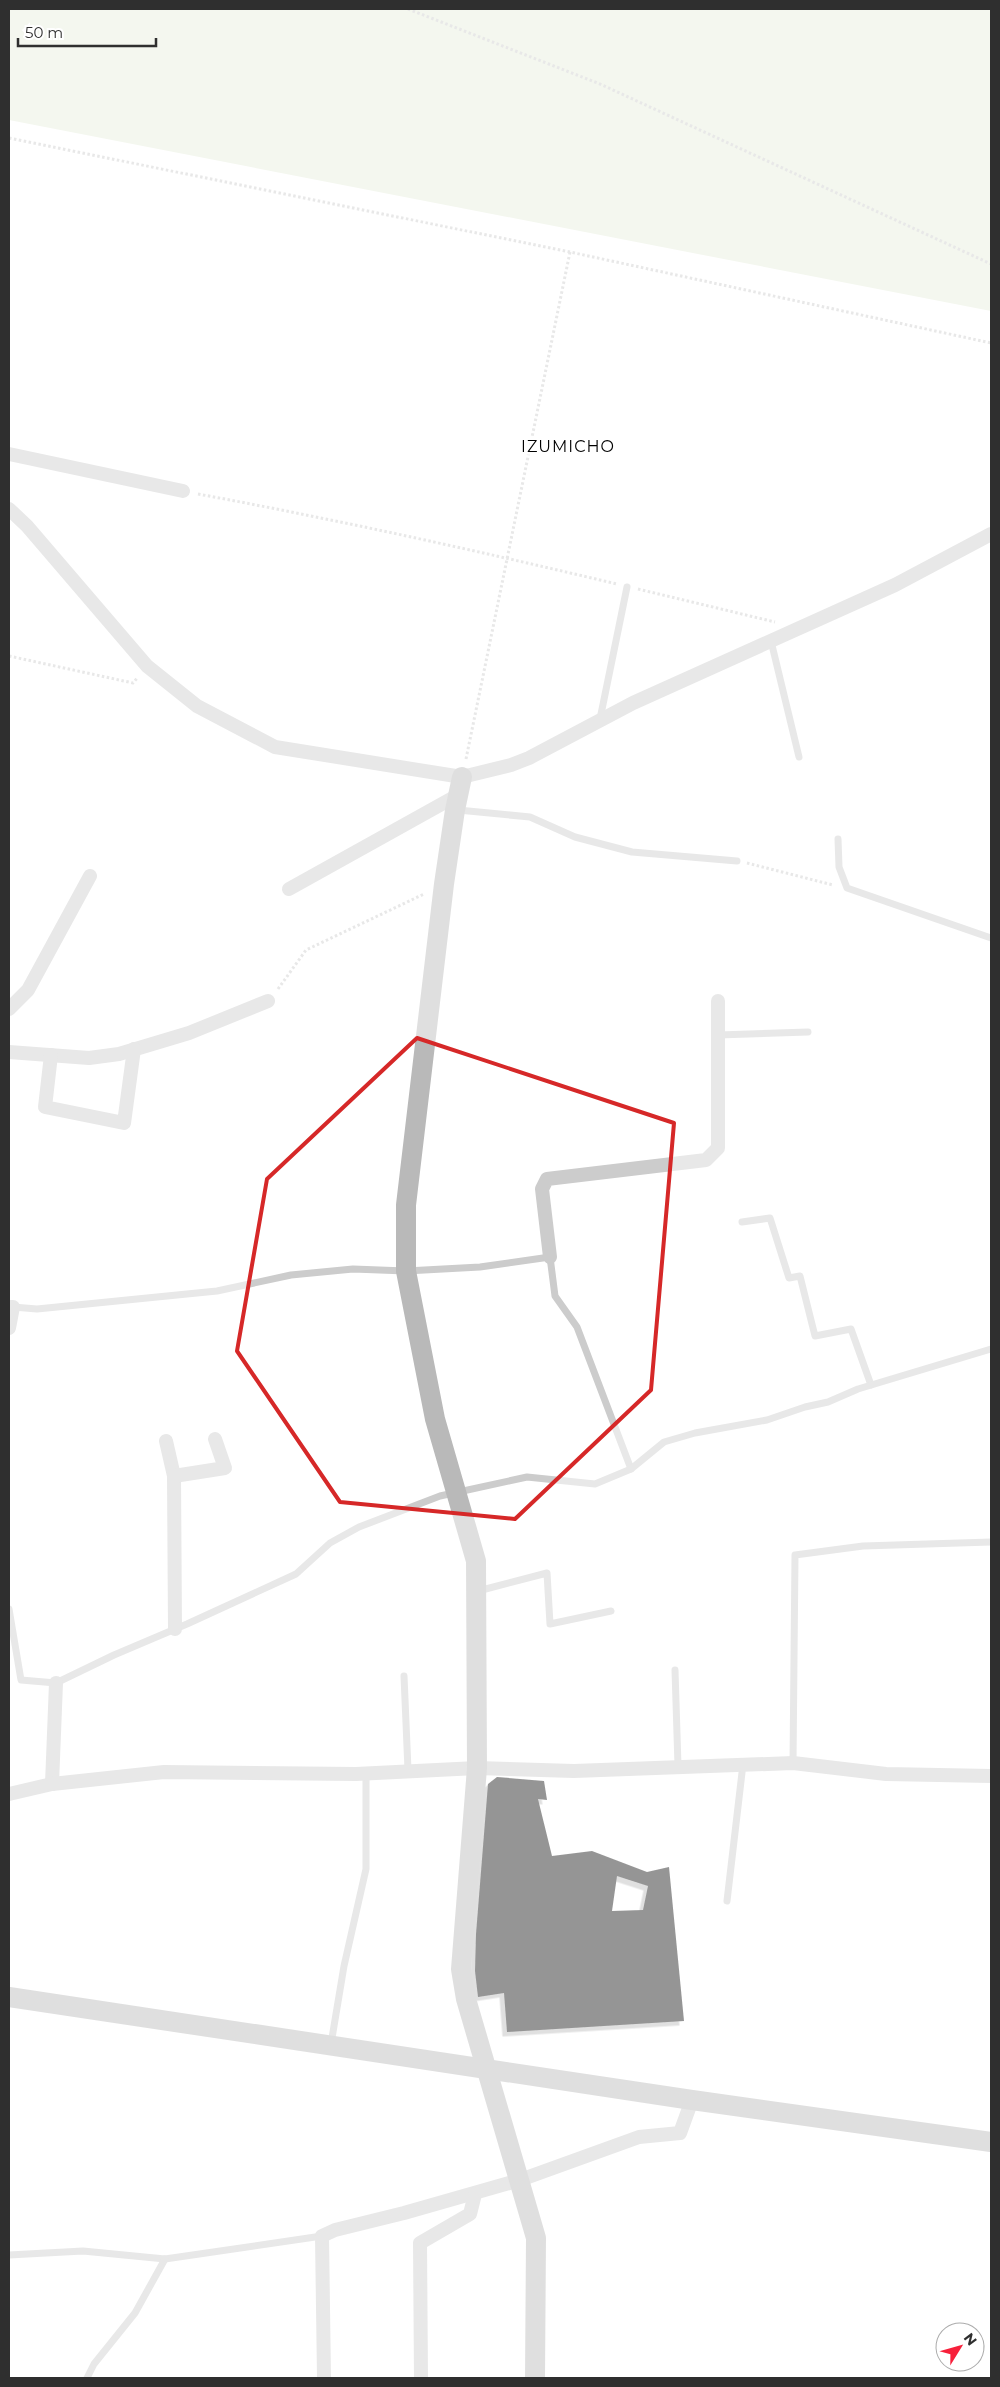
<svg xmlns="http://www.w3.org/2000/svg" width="1000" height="2387" font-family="Montserrat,sans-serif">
<defs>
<filter id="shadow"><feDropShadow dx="-4.5" dy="4.5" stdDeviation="0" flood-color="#0004"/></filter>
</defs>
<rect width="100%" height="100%" fill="#fff"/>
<!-- green -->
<polygon fill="#e6eddb" points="9,9 991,9 991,311 9,120"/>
<!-- building -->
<path fill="#161616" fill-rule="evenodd" filter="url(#shadow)" d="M497,1777l47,4 3,19 -9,-1 14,57 40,-5 55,21 22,-5 15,154 -177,11 -3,-39 -26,4 -3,-26 1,-37 12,-150zM617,1876l31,10 -5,24 -31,1z"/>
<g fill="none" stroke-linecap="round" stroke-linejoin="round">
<!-- path -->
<g stroke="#ccc" stroke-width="3" stroke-dasharray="2.5 2.5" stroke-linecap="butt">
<polyline points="408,9 600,84 991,264"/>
<polyline points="9,138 570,252 991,343"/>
<path d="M198,494c141,26 280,57 419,90"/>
<polyline points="638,589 775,622"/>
<polyline points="9,656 133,683 138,677"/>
<polyline points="466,759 570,252"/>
<polyline points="747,863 833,885"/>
<polyline points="278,989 306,950 424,894"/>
</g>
<!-- lane -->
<g stroke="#ccc" stroke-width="7">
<polyline points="771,641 799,757"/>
<polyline points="600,719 627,587"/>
<polyline points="458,810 530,817 575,837 632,852 737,861"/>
<polyline points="838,839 839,867 847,888 991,938"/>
<polyline points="718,1035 808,1032"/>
<polyline points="742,1222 770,1218 789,1278 800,1276 815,1336 851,1329 871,1385"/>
<polyline points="13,1307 37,1309 217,1291 291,1275 353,1269 406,1271 480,1267 550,1257 555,1296 577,1327 631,1469"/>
<polyline points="478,1591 547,1573 550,1624 611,1611"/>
<polyline points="9,1609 21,1680 56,1683 114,1655 187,1624 296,1574 330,1543 359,1527 440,1496 527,1477 595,1484 631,1469 664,1442 695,1433 767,1420 805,1407 828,1402 858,1389 991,1349"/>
<polyline points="675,1670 678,1766"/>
<polyline points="404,1676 408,1770"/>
<polyline points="793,1763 795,1555 863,1546 991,1542"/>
<polyline points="727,1901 743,1764"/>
<polyline points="331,2044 344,1966 366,1869 366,1773"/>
<polyline points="9,2255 83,2251 165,2259 322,2236"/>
<polyline points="87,2378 94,2364 135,2313 165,2259"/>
</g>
<!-- street -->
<g stroke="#ccc" stroke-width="14">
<polyline points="9,454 183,491"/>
<polyline points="9,509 27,526 147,666 197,706 275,747 462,777 511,765 529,758 633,703 895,585 991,534"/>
<polyline points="289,889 458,795"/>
<polyline points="9,1009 28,990 90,876"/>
<polyline points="9,1052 89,1058 119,1054 189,1033 268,1001"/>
<polyline points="51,1055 45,1107 124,1123 134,1049"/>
<polyline points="550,1257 542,1189 547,1179 706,1160 718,1148 718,1001"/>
<polyline points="9,1307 13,1307 9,1328"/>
<polyline points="166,1441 174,1476 175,1629"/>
<polyline points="174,1476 225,1468 215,1439"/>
<polyline points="52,1784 56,1683"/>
<polyline points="9,1794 52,1784 164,1772 356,1774 477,1768 574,1771 793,1763 886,1774 991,1776"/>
<polyline points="324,2378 322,2236 335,2230 404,2213 520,2180 639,2137 680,2133 692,2100"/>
<polyline points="421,2378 420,2243 470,2214 475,2194"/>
</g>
<!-- secondary -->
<g stroke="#b9b9b9" stroke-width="20">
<polyline points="462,777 455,810 444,884 406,1205 406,1271 435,1419 476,1561 477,1768 461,1969 466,1999 536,2238 535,2378"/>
<polyline points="9,1997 692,2100 991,2142"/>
</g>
</g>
<!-- marked area -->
<path d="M0 0H1000V2387H0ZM417,1038l257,85 -23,267 -136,129 -175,-17 -103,-151 30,-172z" fill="#fff" fill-opacity=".55" fill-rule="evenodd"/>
<path fill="none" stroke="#d62828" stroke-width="4" stroke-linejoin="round" d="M417,1038l257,85 -23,267 -136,129 -175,-17 -103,-151 30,-172z"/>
<g text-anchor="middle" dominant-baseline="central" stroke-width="5" stroke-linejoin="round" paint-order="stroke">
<!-- quarter labels -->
<g font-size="16" letter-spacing="1" fill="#000" stroke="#fff">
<text x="568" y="446">IZUMICHO</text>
</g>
</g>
<!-- border -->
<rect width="1000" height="2387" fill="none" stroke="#2f2f2f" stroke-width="20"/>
<!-- north arrow -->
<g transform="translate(960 2347) rotate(53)"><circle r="24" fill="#ffffff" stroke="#acacac"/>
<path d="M0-4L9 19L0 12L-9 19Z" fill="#f7203b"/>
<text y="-8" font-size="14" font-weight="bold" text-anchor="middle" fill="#2f2f2f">N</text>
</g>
<!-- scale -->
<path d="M18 38v8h138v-8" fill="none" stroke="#2f2f2f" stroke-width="2.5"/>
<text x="25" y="38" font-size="15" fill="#2f2f2f" stroke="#ffffff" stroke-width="4" paint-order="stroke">50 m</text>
</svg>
